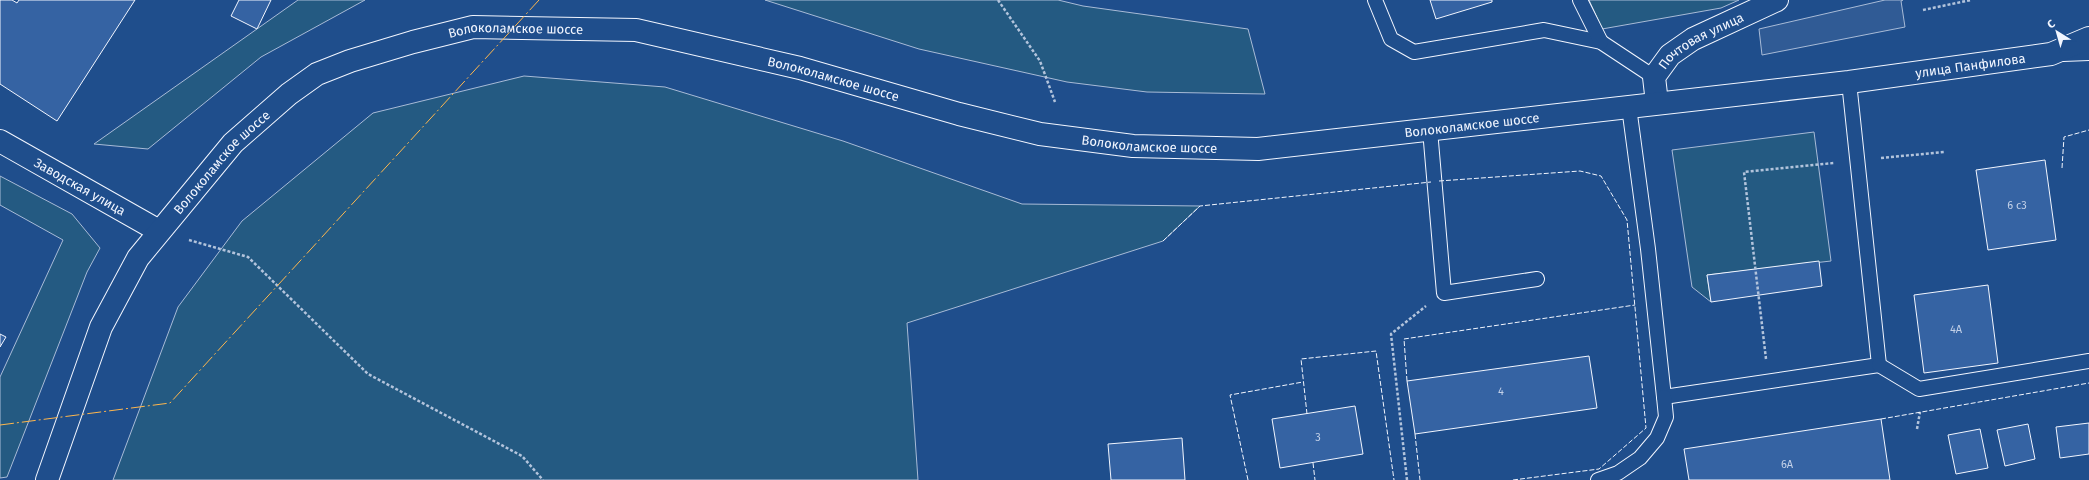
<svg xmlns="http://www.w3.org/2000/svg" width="2089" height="480" font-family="'Fira Sans',sans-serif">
<rect width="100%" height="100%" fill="#1f4e8c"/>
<!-- green -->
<g fill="#245a82" stroke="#a8bbd7">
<polygon points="298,0 365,0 261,57 148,149 94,144"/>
<polygon points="765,0 1058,0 1083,6 1248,29 1265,94 1147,92 1067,82 919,49"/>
<polygon points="1589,0 1739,0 1721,8 1602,29"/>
<polygon points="524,76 665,87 843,141 1022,204 1200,206 1163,241 907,323 918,480 113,480 178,307 242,221 373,113"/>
<polygon points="1814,132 1831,261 1707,275 1711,302 1692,287 1672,150"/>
<polygon points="0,176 72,214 100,248 87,272 7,477 0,478 0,377 63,240 0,205"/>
</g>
<!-- parking -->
<polygon fill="#305b95" stroke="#a8bbd7" points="1885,0 1903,0 1901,1 1905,27 1762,55 1759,29"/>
<!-- building -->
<g fill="#3563a3" stroke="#f2f6ff">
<polygon points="0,0 12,0 17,3 19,0 135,0 57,121 0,84"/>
<polygon points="239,0 271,0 257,29 231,16"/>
<polygon points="1430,0 1492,0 1492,2 1436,19"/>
<polygon points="2045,160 2056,240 1988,250 1976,170"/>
<polygon points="1819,261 1822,286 1711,302 1707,275"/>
<polygon points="1988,285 1998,363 1924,373 1914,295"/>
<polygon points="0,334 6,337 0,347"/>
<polygon points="1589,356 1597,408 1415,434 1407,381"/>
<polygon points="1355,406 1363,454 1280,468 1272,419"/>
<polygon points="1881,419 1890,480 1689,480 1684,449"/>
<polygon points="2089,423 2089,454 2060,458 2056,427"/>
<polygon points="2028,424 2035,459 2005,466 1997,430"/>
<polygon points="1980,429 1988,468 1956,474 1948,435"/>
<polygon points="1182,438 1185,480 1111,480 1108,444"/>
</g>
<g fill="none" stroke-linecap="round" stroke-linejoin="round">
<defs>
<g id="lane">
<polyline points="1375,0 1391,39 1414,52 1544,30 1601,42 1654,77"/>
<polyline points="1580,0 1601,42"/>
<polyline points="2063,54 2089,53"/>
<polyline points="1629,107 1648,249 1664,397 1879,365 1849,82"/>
<polyline points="1430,130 1444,293 1537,279"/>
<polyline points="1879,365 1919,389 2089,361"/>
<polyline points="1598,480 1618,473 1640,458 1657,438 1666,417 1664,397"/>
</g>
<g id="street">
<path id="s1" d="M1657,103l-3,-26 16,-22 23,-16 84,-39"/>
</g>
<g id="secondary">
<path id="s2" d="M0,141l159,90"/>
</g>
<g id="primary">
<path id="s3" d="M47,480l54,-153 37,-69 95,-115 56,-49 28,-20 33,-13 63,-19 60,-15 163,3 164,38 159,46 81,20 93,12 125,3 591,-67 202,-28 38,-16"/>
</g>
</defs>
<!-- lane casing -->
<use href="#lane" stroke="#f2f6ff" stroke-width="16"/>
<!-- street casing -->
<use href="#street" stroke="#f2f6ff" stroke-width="24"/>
<!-- secondary casing -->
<use href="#secondary" stroke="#f2f6ff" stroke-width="24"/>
<!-- primary casing -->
<use href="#primary" stroke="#f2f6ff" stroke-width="24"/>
<!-- path -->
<g stroke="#b3c4dc" stroke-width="2.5" stroke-dasharray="3 2" stroke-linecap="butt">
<polyline points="998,0 1040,61 1055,102"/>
<polyline points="1923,10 1971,0"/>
<polyline points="1881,158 1944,152"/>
<polyline points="189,240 248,257 368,374 522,456 543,480"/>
<polyline points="1766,359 1744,172 1834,163"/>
<polyline points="1917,429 1920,412"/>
<polyline points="1407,480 1391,334 1426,306"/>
</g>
<!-- lane -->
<use href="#lane" stroke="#1f4e8c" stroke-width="14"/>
<!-- street -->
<use href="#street" stroke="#1f4e8c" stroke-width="22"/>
<!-- secondary -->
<use href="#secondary" stroke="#1f4e8c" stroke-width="22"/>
<!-- primary -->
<use href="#primary" stroke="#1f4e8c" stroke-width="22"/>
<!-- fence -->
<g stroke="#f2f6ff" stroke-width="1" stroke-dasharray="5 2" stroke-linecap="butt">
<polyline points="2062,168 2064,137 2089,130"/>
<polyline points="1439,181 1580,171 1601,176 1627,220 1646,428 1599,469 1513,480"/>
<polyline points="1163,241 1200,206 1431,182"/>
<polyline points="1407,381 1404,339 1635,305"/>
<polyline points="1307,414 1301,359 1376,351 1394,480"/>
<polyline points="1881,419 2089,383"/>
<polyline points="1415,434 1420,480"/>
<polyline points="1313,463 1315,480"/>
<polyline points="1248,480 1230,395 1303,382"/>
</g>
<!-- power -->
<polyline stroke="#ffb74d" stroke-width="1" stroke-dasharray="14 3 2 3" stroke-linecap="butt" points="0,425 170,403 539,0"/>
</g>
<g text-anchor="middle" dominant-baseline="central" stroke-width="3" stroke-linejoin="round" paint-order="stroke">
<!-- number labels -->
<g font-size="11" fill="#c3d1e8">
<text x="2017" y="205">6 с3</text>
<text x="1956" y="329">4А</text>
<text x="1501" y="391">4</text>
<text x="1318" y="437">3</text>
<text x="1787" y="464">6А</text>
</g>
<!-- street labels -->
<g font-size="13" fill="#f2f6ff" stroke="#1f4e8c">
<text stroke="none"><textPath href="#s3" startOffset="704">Волоколамское шоссе</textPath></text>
<text stroke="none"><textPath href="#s1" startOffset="87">Почтовая улица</textPath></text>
<text stroke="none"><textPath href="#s3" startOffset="2178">улица Панфилова</textPath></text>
<text stroke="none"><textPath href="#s3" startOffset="1028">Волоколамское шоссе</textPath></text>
<text stroke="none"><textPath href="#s3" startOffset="1676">Волоколамское шоссе</textPath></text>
<text stroke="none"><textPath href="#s3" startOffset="1352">Волоколамское шоссе</textPath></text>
<text stroke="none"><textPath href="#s3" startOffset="368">Волоколамское шоссе</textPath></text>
<text stroke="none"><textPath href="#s2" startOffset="92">Заводская улица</textPath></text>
</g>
</g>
<!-- north arrow -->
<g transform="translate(2057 32) rotate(323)" stroke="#1f4e8c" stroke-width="3" paint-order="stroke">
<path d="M0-3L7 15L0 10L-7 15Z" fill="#f2f6ff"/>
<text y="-6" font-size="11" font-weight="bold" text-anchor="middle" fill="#f2f6ff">С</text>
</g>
</svg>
